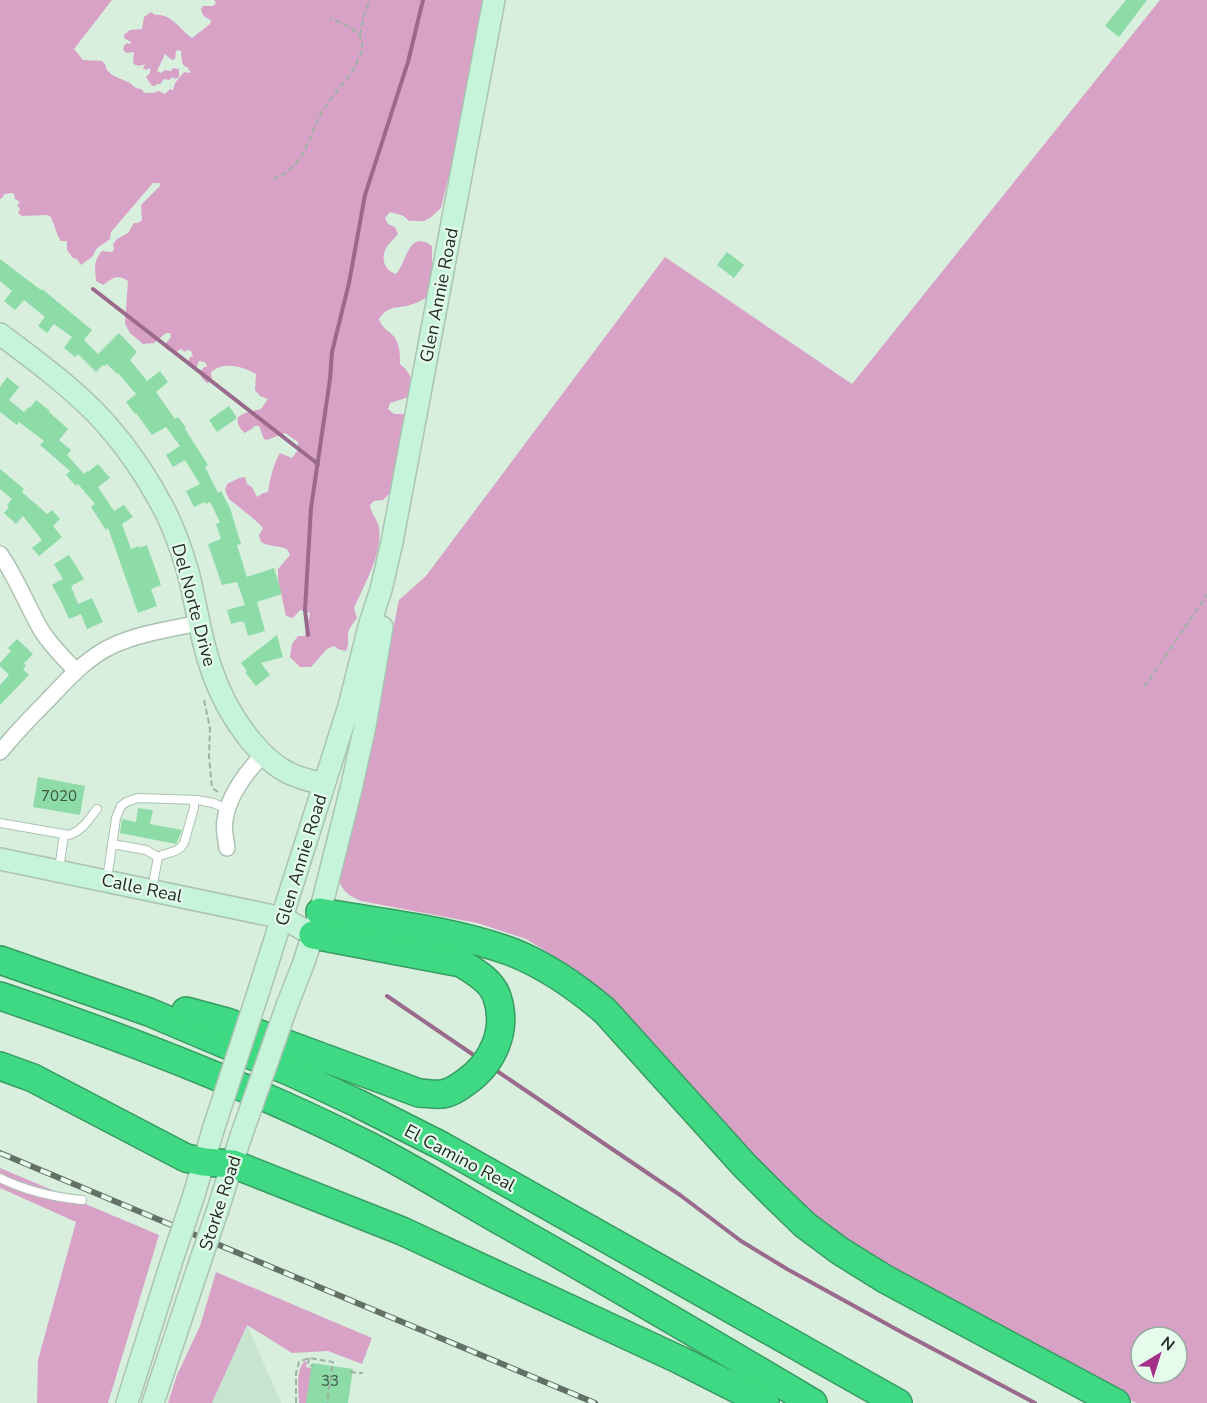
<svg xmlns="http://www.w3.org/2000/svg" width="1207" height="1403" font-family="'Nunito Sans',sans-serif">
<rect width="100%" height="100%" fill="#d8efde"/>
<!-- built -->
<polygon fill="#c7e4cf" points="247,1325 281,1403 212,1403"/>
<!-- green -->
<g fill="#d8a2c7" fill-rule="evenodd">
<path d="M0,0h112l-38,49 9,11 19,1 3,3 2,6 5,5 18,8 6,5 5,1 4,4h8l6,-2 6,3 5,-5 3,1 2,-7 9,-11 7,1 -4,-6 -3,-1 -2,-4 -1,-11 -3,-1 -2,1 -1,8 -3,1 -7,-6 -8,17 4,2 4,-3 6,1 2,-3 6,1v8l-4,2 -2,-2 -4,3 -5,-1 -4,5h-3l-2,2h-3l-6,-9 4,-4v-5l-4,2 -3,-2 2,-4c-5,2 -8,3 -12,-1l1,-11 -8,1 -3,-4 1,-3 3,-3 3,1 1,-2 -7,-4v-3l6,-5 12,-1 2,-12 7,-5 4,3c16,-2 25,15 37,23l18,-14 1,-4c-5,-2 -9,-4 -10,-11l2,-3h10l3,-3 -2,-3h272l-33,159 -12,49 -11,10 -6,3h-15l-5,-5 -14,-4 -5,6 3,6 7,3 3,7c-3,4 -7,7 -10,11 -8,11 -5,25 8,29 11,-12 12,-45 36,-28v16l5,4 -8,30c-6,4 -12,7 -19,9 -15,4 -21,0 -31,14 2,9 11,12 16,19 5,8 5,17 5,26 14,12 12,17 9,33l-19,6 -2,6 6,5h11l2,6 -15,71 -9,9 -9,1 -4,4c1,9 7,14 9,22 4,26 -15,58 -25,81l3,10c-4,6 -9,10 -9,18 0,6 1,8 -2,15l-8,-2 -4,-3 -7,3 -16,18h-11l-10,-10 2,-13 6,-8h7l5,-23 -10,-3 -7,8 -7,-2 -8,-37v-10l12,-14 -3,-6c-10,-4 -17,-2 -26,-7l-2,-7 4,-7 -8,-8 -26,-21 -4,-9 2,-6 12,-6 6,-1 2,7 5,3 5,10 6,-4 5,-1c2,-13 5,-27 12,-39l12,5 6,-8v-8l-13,-9 -18,7 -3,-1 -5,-13h-5l-1,2 -8,5c-6,-5 -8,-9 -7,-16l7,-4 16,-4 7,-10 -8,-3 -5,-6 1,-16c-13,-8 -32,-13 -45,-2l1,9 -5,2c-7,-6 -9,-9 -3,-16h3l-2,-5 -6,-1 -3,7h-5l-3,-6 2,-5 3,-1 -2,-5 -4,-1 -2,2 -4,-3 -5,3 -7,-1 -4,-3 1,-5 5,-6 -1,-4h-4l-12,10 -11,1 -13,-11 -5,-9 3,-43c-11,-7 -15,-3 -25,4l-7,-4c-1,-14 -3,-19 6,-30l10,1 2,-2 -1,-6 4,-5 11,-6 6,-10h4l4,-3 -1,-15 19,-19v-3h-7l-42,49 -1,7 -14,10 -3,7 -12,9 -4,-6 -4,-1 -6,-8v-9h-6l-3,-5 -7,-19 -4,-2 -25,1 -4,-3 2,-4 -3,-4 3,-3 -5,-3 -1,-5 -2,-1 -8,1 -1,3 -3,2z"/>
<path d="M1160,0h47v1403h-71l-253,-134 -97,-73 -173,-195 -38,-32 -49,-30 -49,-16 -116,-22c-10,-4 -20,-10 -22,-22 -2,-14 10,-42 14,-58 16,-73 31,-147 46,-221l27,-24 239,-319 187,127zM1141,1337h36v36h-36z"/>
<polygon points="0,1168 159,1235 108,1403 37,1403 38,1360 76,1222 0,1188"/>
<polygon points="216,1272 372,1338 362,1364 328,1351 292,1353 247,1325 212,1403 168,1403 177,1375 200,1326"/>
<path d="M305,1361l2,1 -1,5 6,1 -5,35h-8c0,-13 -4,-33 6,-42z"/>
</g>
<g fill="none" stroke-linecap="round" stroke-linejoin="round">
<!-- stream -->
<g stroke="#996a8b" stroke-width="4">
<polyline points="93,289 318,464"/>
<polyline points="308,635 305,610 311,508 330,379 332,352 349,283 365,195 408,62 423,0"/>
<polyline points="387,996 478,1058"/>
<polyline points="494,1069 680,1195 741,1241 787,1269 905,1334 1035,1403"/>
</g>
</g>
<!-- building -->
<g fill="#8ddba7">
<polygon points="1126,0 1147,0 1119,37 1105,26"/>
<polygon points="727,252 744,265 734,278 717,265"/>
<polygon points="0,259 41,290 42,289 92,330 84,340 98,354 119,333 137,352 130,360 147,381 160,371 168,382 156,392 175,419 178,417 186,428 185,429 208,465 205,467 218,493 221,491 230,508 241,544 237,545 247,577 274,568 282,594 257,602 265,631 248,636 244,622 242,622 241,621 231,624 227,610 245,605 237,582 222,585 208,544 221,539 216,524 220,522 210,502 206,504 205,502 194,507 186,491 200,484 185,460 173,467 166,455 180,446 166,427 152,435 136,413 135,414 126,402 136,394 118,373 117,374 107,364 105,366 103,365 96,372 78,354 75,357 64,348 72,337 54,324 47,333 38,326 45,317 24,300 15,310 4,301 12,291 0,281"/>
<polygon points="7,377 19,387 9,400 24,412 29,407 30,408 36,400 50,411 49,412 68,429 59,440 71,450 67,455 84,474 87,471 88,472 98,464 110,478 98,487 114,511 124,505 133,517 122,524 131,549 139,546 139,548 147,545 161,585 151,589 157,606 138,613 108,528 106,530 91,507 95,504 78,484 76,486 66,475 70,471 40,445 44,441 19,422 17,425 0,412 0,387"/>
<polygon points="229,406 237,418 217,432 209,420"/>
<polygon points="0,469 24,489 22,492 47,514 52,510 60,519 53,526 62,537 39,556 32,548 42,540 23,516 16,524 4,513 9,507 7,505 12,499 0,489"/>
<polygon points="69,555 84,579 71,586 78,604 92,598 103,622 87,629 81,614 69,619 61,601 52,585 63,579 54,564"/>
<polygon points="277,635 283,657 261,663 270,675 256,686 245,672 247,671 241,663"/>
<polygon points="17,639 33,654 24,663 26,666 23,669 29,675 0,705 0,685 9,675 0,666 0,663 11,651 8,648"/>
<polygon points="38,777 85,786 80,815 33,807"/>
<polygon points="138,808 153,810 150,824 182,830 177,842 176,844 120,833 122,819 136,822"/>
<polygon points="312,1363 353,1369 348,1403 306,1403"/>
</g>
<g fill="none" stroke-linecap="round" stroke-linejoin="round">
<defs>
<g id="lane">
<path d="M0,823l69,12c13,-4 20,-16 28,-26"/>
<polyline points="112,844 146,850 158,857"/>
<polyline points="59,869 64,835"/>
<polyline points="107,879 116,818 121,806 126,802 138,798 197,800 213,803 227,809"/>
<path d="M152,889l6,-32c9,-5 21,-4 26,-14l10,-35v-8"/>
<path d="M0,1178c26,13 53,19 82,22"/>
</g>
<g id="street">
<path d="M0,554c16,23 26,49 40,74 9,16 23,29 36,43"/>
<path d="M0,752c15,-18 31,-35 47,-51 20,-21 40,-44 67,-56 27,-12 57,-16 85,-22"/>
<path d="M227,848c-1,-9 -4,-19 -2,-28 3,-24 22,-49 38,-65"/>
</g>
<g id="secondary">
<path d="M0,334c32,24 66,49 95,78 25,26 47,57 64,88 13,22 22,48 29,72 8,31 12,63 22,93 9,28 23,54 41,76 10,12 20,22 34,30 12,7 25,10 39,13"/>
<polyline points="0,859 283,918 313,935"/>
<polyline points="259,990 349,706 370,623 381,590 392,542 494,0"/>
<polyline points="288,1003 304,962 320,912 351,789 365,726 382,627"/>
<polyline points="193,1198 214,1127"/>
<polyline points="218,1209 240,1139"/>
<polyline points="127,1403 173,1257"/>
<polyline points="153,1403 198,1268"/>
</g>
<g id="highway">
<path d="M320,912c63,11 132,18 192,40 35,14 65,35 93,59l139,154 32,32 29,28 35,26 45,28 231,124"/>
<polyline points="0,960 149,1012 293,1073 357,1103 442,1146 898,1403"/>
<path d="M0,996c126,42 250,90 369,150 47,24 93,53 139,79 102,58 204,118 305,178"/>
<path d="M186,1011l41,11 192,71c7,0 16,2 23,1 9,-1 17,-7 24,-12 27,-19 42,-52 31,-85 -5,-16 -23,-26 -36,-34l-148,-28"/>
<polyline points="0,1066 33,1078 186,1158 204,1162 233,1164 402,1231 680,1360 765,1403"/>
</g>
</defs>
<!-- lane casing -->
<use href="#lane" stroke="#acc2b2" stroke-width="10"/>
<!-- street casing -->
<use href="#street" stroke="#acc2b2" stroke-width="18"/>
<!-- secondary casing -->
<use href="#secondary" stroke="#acc2b2" stroke-width="24"/>
<!-- highway casing -->
<use href="#highway" stroke="#369c62" stroke-width="30"/>
<!-- path -->
<g stroke="#a0b2a5" stroke-width="2" stroke-dasharray="6 3" stroke-linecap="butt">
<polyline points="360,35 364,16 370,0"/>
<path d="M273,179c10,-4 16,-8 23,-16 12,-14 16,-33 25,-49 10,-20 43,-47 41,-72 -1,-13 -22,-19 -32,-24"/>
<polyline points="1144,687 1207,595"/>
<polyline points="204,700 210,728 209,756 212,788 218,792"/>
<polyline points="309,1358 308,1365 313,1366"/>
<polyline points="350,1372 363,1373"/>
<polyline points="296,1403 296,1373 299,1362 309,1358 333,1362 327,1403"/>
</g>
<!-- lane -->
<use href="#lane" stroke="#fff" stroke-width="8"/>
<!-- street -->
<use href="#street" stroke="#fff" stroke-width="15"/>
<!-- secondary -->
<use href="#secondary" stroke="#c6f4da" stroke-width="21"/>
<!-- highway -->
<use href="#highway" stroke="#40d983" stroke-width="27"/>
<defs>
<polyline id="rail" points="0,1153 595,1403"/>
</defs>
<!-- rail casing -->
<use href="#rail" stroke="#627066" stroke-width="6"/>
<!-- rail -->
<use href="#rail" stroke="#e5fcec" stroke-width="4" stroke-dasharray="11" stroke-linecap="butt"/>
<defs>
<g id="secondary-bridge">
<polyline points="214,1127 259,990"/>
<polyline points="240,1139 288,1003"/>
<polyline points="173,1257 193,1198"/>
<polyline points="198,1268 218,1209"/>
</g>
</defs>
<!-- secondary-bridge casing -->
<use href="#secondary-bridge" stroke="#acc2b2" stroke-width="24" stroke-linecap="butt"/>
<!-- secondary-bridge -->
<use href="#secondary-bridge" stroke="#c6f4da" stroke-width="21"/>
</g>
<g text-anchor="middle" dominant-baseline="central" stroke-width="4.5" stroke-linejoin="round" paint-order="stroke">
<!-- number labels -->
<g font-size="15" fill="#3e5746">
<text x="59" y="796">7020</text>
<text x="330" y="1381">33</text>
</g>
<!-- street labels -->
<g font-size="18" fill="#232b25" stroke="#e5fcec">
<text transform="translate(439 295) rotate(-79)">Glen Annie Road</text>
<text transform="translate(194 605) rotate(75)">Del Norte Drive</text>
<text transform="translate(301 860) rotate(-73)">Glen Annie Road</text>
<text transform="translate(142 888) rotate(12)">Calle Real</text>
<text transform="translate(460 1158) rotate(28)">El Camino Real</text>
<text transform="translate(220 1203) rotate(-72)">Storke Road</text>
</g>
</g>
<!-- north arrow -->
<g transform="translate(1159 1355) rotate(38)"><circle r="28" fill="#e5fcec" stroke="#97a89c" stroke-width="1.5"/>
<path d="M0-4.5L10 22L0 15L-10 22Z" fill="#a4308a"/>
<text y="-9" font-size="16" font-weight="bold" text-anchor="middle" fill="#232b25">N</text>
</g>
</svg>
